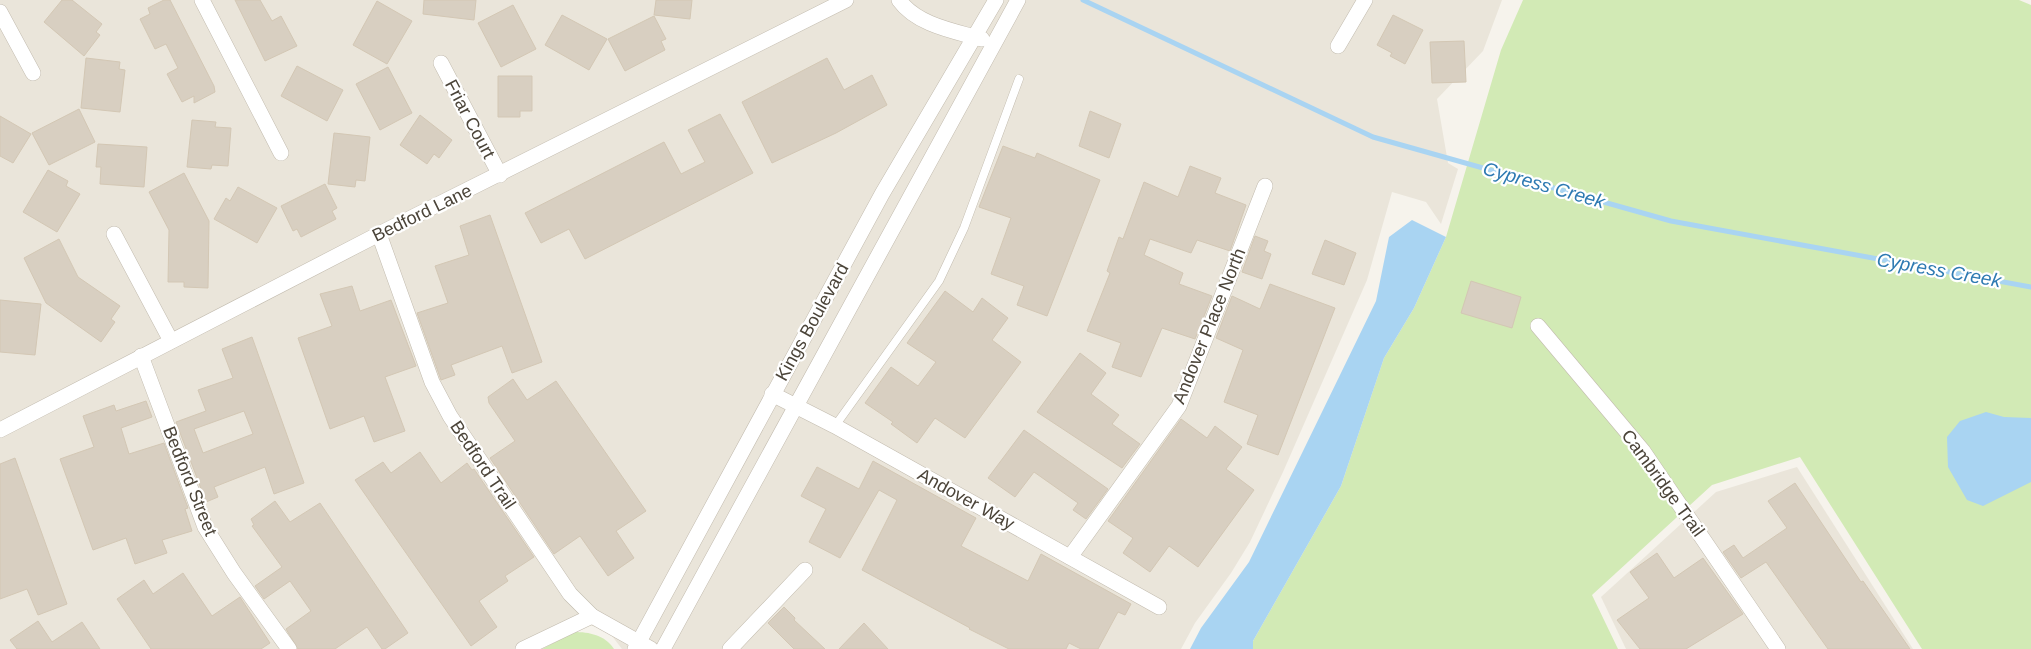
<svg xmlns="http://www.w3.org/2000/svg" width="2031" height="649" font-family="Helvetica,sans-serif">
<rect width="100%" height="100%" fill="#f6f3ec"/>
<!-- residential -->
<g fill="#eae5da">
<polygon points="0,0 1502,0 1483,51 1437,99 1448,163 1458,169 1441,224 1426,202 1392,192 1367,280 1283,472 1250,542 1231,573 1195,623 1181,649 622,649 612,636 600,628 585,624 524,649 0,649"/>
<polygon points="1797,467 1913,649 1626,649 1601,597 1716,492"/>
</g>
<!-- green -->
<g fill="#d2eab5">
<polygon points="1523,0 2019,0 2031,5 2031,649 1922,649 1800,457 1712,485 1592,595 1618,649 1253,649 1253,641 1341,486 1384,358 1414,308 1446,237 1501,50"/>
<path d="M574,632c15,0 31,3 40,17h-72z"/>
</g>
<!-- water -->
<g fill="#a9d4f2">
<polygon points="1412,220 1446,237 1414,308 1384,358 1341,486 1253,641 1253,649 1190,649 1201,628 1249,562 1376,301 1389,237"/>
<polygon points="1986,412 2004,417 2031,418 2031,482 1983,506 1967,500 1948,467 1947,437 1960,421"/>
</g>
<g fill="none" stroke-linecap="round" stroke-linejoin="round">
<!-- stream -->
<polyline stroke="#a9d4f2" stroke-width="5" points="1083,0 1373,137 1671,221 2031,287"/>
</g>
<!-- building -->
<g fill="#d8cfc1" stroke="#d3c7b4" fill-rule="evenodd">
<polygon points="62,0 72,0 102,24 96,32 100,35 84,56 44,22"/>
<polygon points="164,0 170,0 214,86 215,92 194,103 194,96 182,102 167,74 178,68 166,44 155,49 140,19 150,14 148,8"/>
<polygon points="235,0 260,0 272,21 281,16 297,46 265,61"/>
<polygon points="424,0 476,0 474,20 423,14"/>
<polygon points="656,0 692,0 690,19 654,15"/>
<polygon points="377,1 412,21 387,64 353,45"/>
<polygon points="513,5 536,49 501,67 478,23"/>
<polygon points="562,15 607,39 589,70 545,45"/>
<polygon points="1393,15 1423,30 1405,64 1390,56 1392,53 1377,45"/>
<polygon points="654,16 666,39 661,41 665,50 625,71 608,39"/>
<polygon points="1464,41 1466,82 1432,83 1430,42"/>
<polygon points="86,58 120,62 119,69 125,70 120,112 81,108"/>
<polygon points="827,58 844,90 872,75 887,105 836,133 772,163 742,102"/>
<polygon points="297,66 343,90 327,121 281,96"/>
<polygon points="388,67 412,113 380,130 356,84"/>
<polygon points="498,76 532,76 532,111 520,111 520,117 498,117"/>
<polygon points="79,109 95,142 49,165 32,133"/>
<polygon points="1090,111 1121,124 1109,158 1079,146"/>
<polygon points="720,114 753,173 585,259 569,229 541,243 525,213 664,142 681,174 705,162 688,130"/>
<polygon points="420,115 452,140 439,158 434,154 427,164 400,145"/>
<polygon points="0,116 31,134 13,163 0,156"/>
<polygon points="192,120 216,122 215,127 231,128 228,166 212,165 211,169 187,167"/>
<polygon points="334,133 370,137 365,181 356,180 355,187 328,184"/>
<polygon points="98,144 147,147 144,187 100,184 101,167 96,167"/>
<polygon points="1003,146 1035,158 1037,153 1100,180 1047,316 1017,305 1024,286 991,274 1011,218 979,207"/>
<polygon points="1190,166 1221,178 1215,193 1246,205 1230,251 1197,240 1191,253 1150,239 1144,255 1183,273 1179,284 1212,296 1195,339 1162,328 1141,377 1112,367 1121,343 1087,331 1110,273 1107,271 1119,237 1123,239 1144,182 1178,197"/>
<polygon points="48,170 68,181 66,186 80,194 57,232 23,212"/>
<polygon points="184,173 209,221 208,288 184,287 184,282 168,282 169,230 149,192"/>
<polygon points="325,184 337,208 332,211 336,219 301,237 297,229 293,231 281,206"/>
<polygon points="238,187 277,208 257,243 214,219 226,198 230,201"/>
<polygon points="490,215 542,362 512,373 502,346 451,365 455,375 441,380 417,313 448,303 435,266 469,255 460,226"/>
<polygon points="1255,236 1268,241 1264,251 1271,254 1262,279 1242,272"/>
<polygon points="59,239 78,277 120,306 111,319 115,322 101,342 46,303 24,258"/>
<polygon points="1325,240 1356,253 1344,285 1312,274"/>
<polygon points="1471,281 1521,297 1512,328 1461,313"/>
<polygon points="1270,284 1335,308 1278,455 1247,444 1258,415 1224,402 1243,350 1216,338 1232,296 1260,309"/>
<polygon points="352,286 360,311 391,300 416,366 385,377 405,431 374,442 364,416 330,429 298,338 332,326 320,294"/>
<polygon points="945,291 973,312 982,298 1008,318 992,340 1021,362 965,438 935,418 917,443 891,424 893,422 865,403 891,367 918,386 936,362 907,343"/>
<polygon points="0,300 41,304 35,355 0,352"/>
<path d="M252,337l52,146 -30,11 -9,-27 -51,20 4,10 -12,5 -30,-80 30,-11 -8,-21 35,-12 -11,-29zM244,411l9,23 -50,19 -9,-24z"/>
<polygon points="1080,353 1106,373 1091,394 1119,415 1112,424 1140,444 1122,468 1037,412"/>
<polygon points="513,379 527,400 556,381 646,511 616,531 634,558 608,576 580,536 554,554 490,458 515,441 489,403 488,397"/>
<polygon points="146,401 152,417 121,428 129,454 164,443 188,508 185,509 192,531 162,540 167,553 135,564 126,538 93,550 60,459 94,447 83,416 114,405 116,411"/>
<polygon points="1181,419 1207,438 1215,426 1242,447 1226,469 1254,490 1198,567 1169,546 1150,572 1123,553 1133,538 1108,521"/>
<polygon points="1024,430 1108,489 1086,519 1073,510 1078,503 1034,472 1015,497 988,478"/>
<polygon points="420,452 441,483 467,463 472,470 474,469 534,557 505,576 508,581 479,601 497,627 471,646 355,480 383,462 391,473"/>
<polygon points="15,458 67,604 38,615 27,589 0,599 0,464"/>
<polygon points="873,461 976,518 961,546 1028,581 1041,554 1131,604 1125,615 1118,612 1098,649 1081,649 1069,643 1066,649 1009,649 969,629 970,628 862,570 897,500 879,490 840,558 809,542 826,509 801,496 817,467 859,489"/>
<polygon points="1795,483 1861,582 1863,581 1910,649 1828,649 1766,562 1741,578 1723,552 1734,545 1743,558 1787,528 1768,501"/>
<polygon points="275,501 290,522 320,503 408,633 385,649 382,649 367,627 335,649 298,649 286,629 311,611 290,581 264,599 255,586 282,567 252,526 254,525 251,519"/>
<polygon points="1657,553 1674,578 1703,558 1743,614 1686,649 1640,649 1617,620 1649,598 1630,572"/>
<polygon points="183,573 212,616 240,597 270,643 261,649 151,649 117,599 144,580 153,594"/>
<polygon points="784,607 795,618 794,620 825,649 794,649 768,623"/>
<polygon points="38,621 52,642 82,622 100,649 17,649 10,640"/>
<polygon points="864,623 888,649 839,649"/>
</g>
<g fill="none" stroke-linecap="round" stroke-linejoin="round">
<defs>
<polyline id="service" points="835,426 939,281 964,228 1019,79"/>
<g id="minor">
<polyline points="202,0 281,153"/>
<path d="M899,0c18,25 55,31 83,39"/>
<polyline points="0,12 33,73"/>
<polyline points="1338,46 1365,0"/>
<polyline points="441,63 500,175"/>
<polyline points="114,234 171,341"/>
<polyline points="379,234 432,382 450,416 570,594 592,616 651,649"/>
<polyline points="1538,326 1643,451 1778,649"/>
<polyline points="141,356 205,527 234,573 289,649"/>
<polyline points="772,394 835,426 1159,607"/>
<polyline points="0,430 379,234 846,0"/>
<polyline points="1070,557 1179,406 1265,186"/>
<polyline points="523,649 592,616"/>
<polyline points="635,649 882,194 996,0"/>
<polyline points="663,649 1018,0"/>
<polyline points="730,649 805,570"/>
</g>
</defs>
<!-- service casing -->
<use href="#service" stroke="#c2bbae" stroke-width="9"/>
<!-- minor casing -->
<use href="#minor" stroke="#c2bbae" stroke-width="16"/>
<!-- service -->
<use href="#service" stroke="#fff" stroke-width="8"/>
<!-- minor -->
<use href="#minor" stroke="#fff" stroke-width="15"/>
</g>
<g text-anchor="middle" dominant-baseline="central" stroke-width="4.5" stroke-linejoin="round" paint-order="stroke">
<!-- street labels -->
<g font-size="18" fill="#4b4439" stroke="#fff">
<text transform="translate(470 119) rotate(62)">Friar Court</text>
<text transform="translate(422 213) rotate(-26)">Bedford Lane</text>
<text transform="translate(812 322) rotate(-61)">Kings Boulevard</text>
<text transform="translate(1209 326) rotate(-68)">Andover Place North</text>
<text transform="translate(483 465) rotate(56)">Bedford Trail</text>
<text transform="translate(190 481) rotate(68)">Bedford Street</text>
<text transform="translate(1663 483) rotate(54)">Cambridge Trail</text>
<text transform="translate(966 499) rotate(29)">Andover Way</text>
</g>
<!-- water labels -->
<g font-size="19" font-style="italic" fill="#2e7ab2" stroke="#fff">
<text transform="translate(1544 185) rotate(16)">Cypress Creek</text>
<text transform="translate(1939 270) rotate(10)">Cypress Creek</text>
</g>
</g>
</svg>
